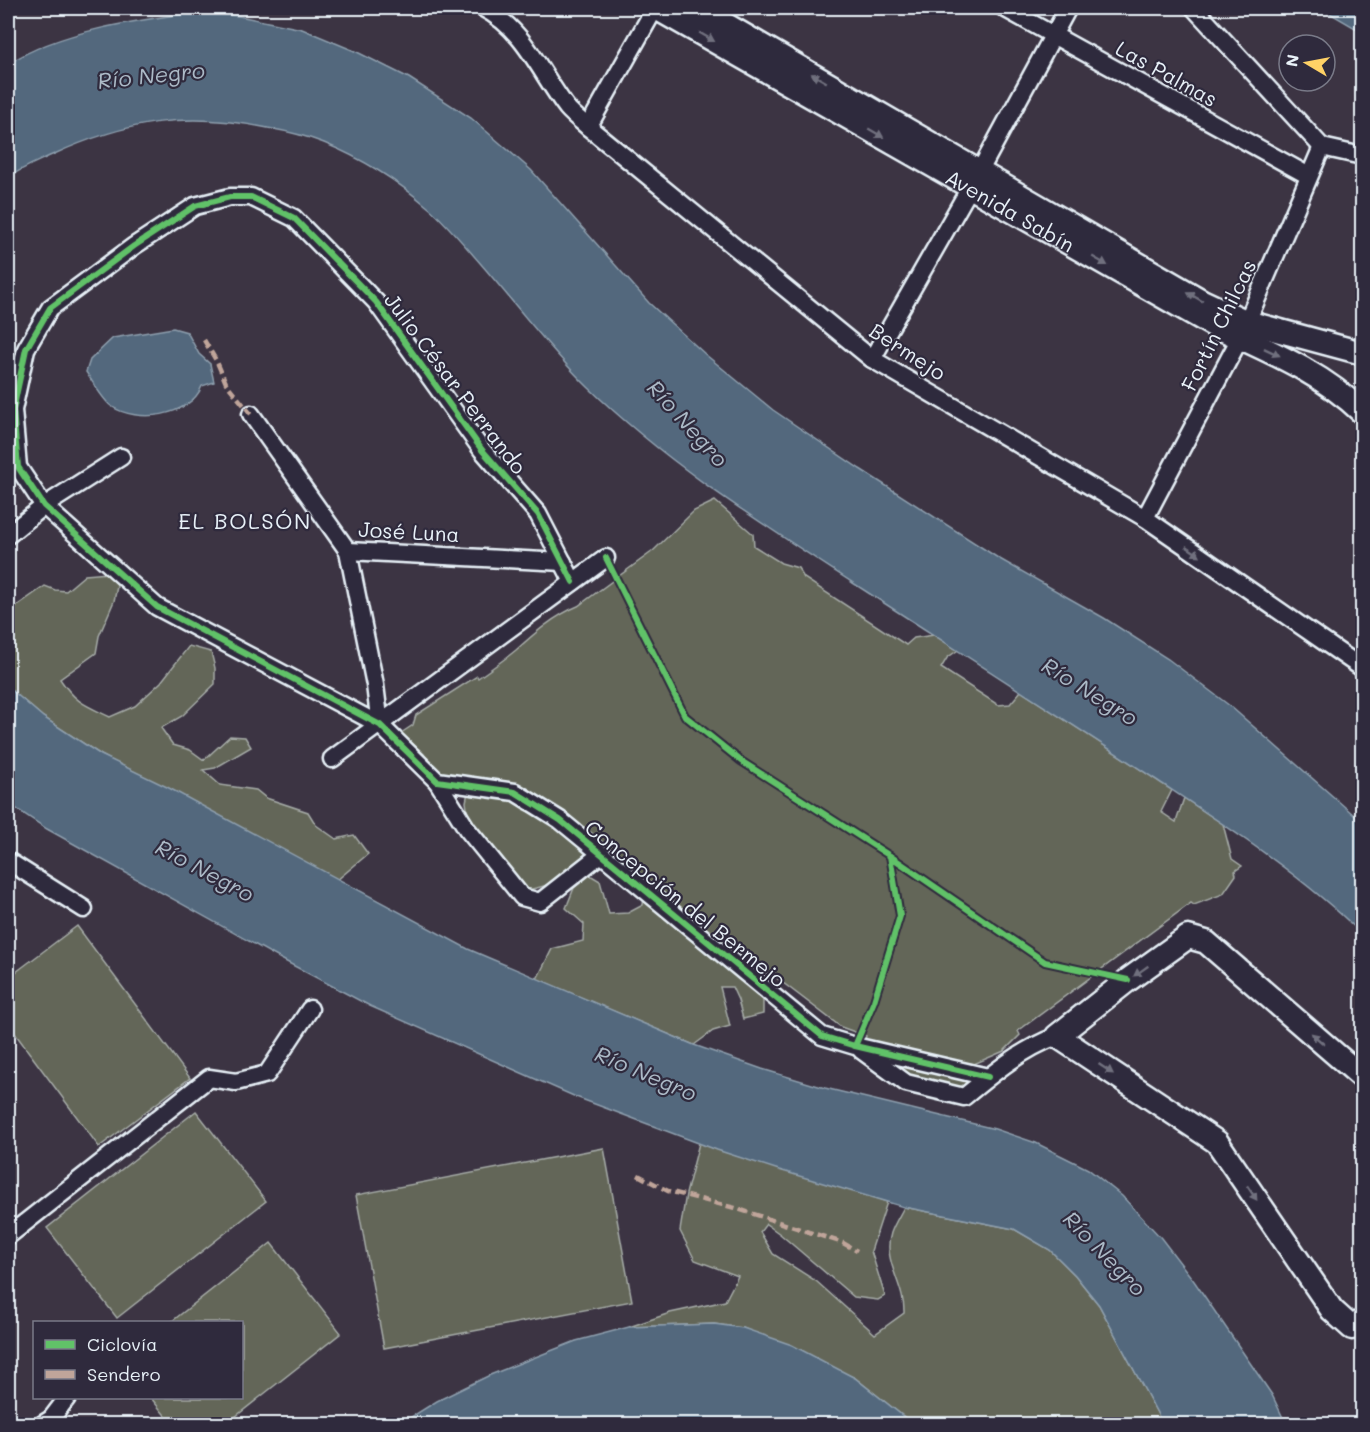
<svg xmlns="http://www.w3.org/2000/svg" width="1370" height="1432" font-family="Mali,sans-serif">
<rect width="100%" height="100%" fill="#3c3443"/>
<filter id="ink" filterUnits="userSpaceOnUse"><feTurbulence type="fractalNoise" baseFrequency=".0167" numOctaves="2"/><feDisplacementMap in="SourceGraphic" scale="12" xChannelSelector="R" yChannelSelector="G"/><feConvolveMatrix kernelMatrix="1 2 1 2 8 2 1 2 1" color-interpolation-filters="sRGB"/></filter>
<g filter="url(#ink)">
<!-- green -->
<g fill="#646658" stroke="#a6aca8" stroke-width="1.5">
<path d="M715,501l38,33 1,12 27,17 17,5 6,10 102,67 8,-7 20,-3 24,15 -11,8 -6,10 57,37 12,-1 11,-13 151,99 -11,22 15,10 8,-24 39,26 9,35 10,7 -7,5 1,4 -13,19 -29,11 -3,-2 -173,128 2,4 -16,16 -30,13 -97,-19 -12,-5 1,-4 -25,-9 -71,-54 -17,1 -10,-18 -6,8 26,29v21l-20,5 -5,-19 -6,-13h-12l10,39 -17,5 -19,14 -157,-66 15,-30 31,-8 1,-17 -18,-16 8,-20 16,-13 10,6 9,33 19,-1 15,-8 3,-26 -9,-7h-8l-110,-84 5,22 22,8 41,34c-21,23 -28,33 -60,38l-57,-62 -4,-26 5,-25 -30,-3 -13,-12 -4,-8 -23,-21 12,-8 3,-10 61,-39 1,2c13,-9 26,-18 38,-28 19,-17 38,-34 62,-44l75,-55 41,-40z"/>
<path d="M120,572l-6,29 -15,35 -3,17 -36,26c16,24 25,26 50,38l25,-11 26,-24 28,-36 22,6 4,16v16l-33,32 -21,12 12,17 17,5 14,10 26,-24 15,1 6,10 -36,21 -12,2 17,15 36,5 10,8 42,14 8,13 20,14 18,-4 14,19 -31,26 -236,-125 -58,-38 -35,-30v-75l37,-26 10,4 11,1 19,-16z"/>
<polygon points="77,926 190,1078 99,1147 8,1024 8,978"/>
<polygon points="887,1061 973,1080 959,1090 910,1077"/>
<polygon points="196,1111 266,1201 117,1318 47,1228"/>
<path d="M699,1143c62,23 126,37 188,59l-16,49 14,45 -7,4 -24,-3 -74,-63 -14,-10 -6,8 13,22 43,27 59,53 29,-21c1,-28 -22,-52 -13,-80 3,-9 9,-18 13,-26l110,22 36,21 25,25 24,30 64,119h-250l-58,-46 -112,-50 -29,-4 -85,3 41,-14 55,-12 13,-25 -43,-16 -15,-29 6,-37z"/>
<polygon points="604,1148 632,1301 384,1348 356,1195"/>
<polygon points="271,1243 341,1333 226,1424 172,1424 151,1398 242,1398 242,1322 171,1322"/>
</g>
<!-- water -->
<g fill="#52687d" stroke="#8e9fae" stroke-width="1.5">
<polygon points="1321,8 1362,8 1362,32"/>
<path d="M197,12l42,4 63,13 55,23 52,26 62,40 60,52 118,133 57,52 67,55 87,59 138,89 106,60 64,41 62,47 132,116v112c-61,-60 -133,-106 -204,-153 -101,-67 -203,-132 -305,-198 -92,-60 -186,-119 -265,-196 -41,-40 -76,-88 -114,-131 -14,-16 -29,-34 -45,-48 -30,-26 -68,-50 -105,-65 -18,-7 -38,-12 -56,-15 -81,-17 -142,-7 -216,27 -15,7 -31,13 -44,23v-114c50,-33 130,-44 189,-52z"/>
<path d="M173,328l14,4 12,22 11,10 4,18 -12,4c-12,31 -65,38 -91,20 -8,-6 -19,-25 -25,-34l4,-12 23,-22z"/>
<polygon points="8,687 43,717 101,755 169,788 468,949 694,1045 762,1069 825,1088 995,1129 1036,1143 1088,1169 1122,1196 1161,1238 1194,1281 1272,1395 1286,1424 1163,1424 1099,1305 1075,1275 1050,1250 1014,1229 904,1207 779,1170 717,1150 576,1097 370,1006 281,959 47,829 8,803"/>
<polygon points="714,1324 743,1328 792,1345 855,1378 913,1424 400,1424 437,1401 490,1375 576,1341 629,1327"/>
</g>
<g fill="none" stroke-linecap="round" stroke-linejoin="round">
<defs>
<g id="street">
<path d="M483,8c42,22 56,63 84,100 6,7 14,13 21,19l284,232 273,159 217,150"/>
<polyline points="1004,8 1309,176"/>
<polyline points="1194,8 1322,147"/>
<polyline points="588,127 655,8"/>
<polyline points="1322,147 1362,156"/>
<polyline points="872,359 983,165 1068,8"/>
<polyline points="251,414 348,551 375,685 380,725"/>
<polyline points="1145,518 1240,338 1322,147"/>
<polyline points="8,535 44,506 121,457"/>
<polyline points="348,551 563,562"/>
<polyline points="573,582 538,514 482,450 376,302 294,218 251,197 230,197 195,206 134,246 50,308 26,349 13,410 18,467 44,506 157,607 380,725 437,781 515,792 560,820 822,1036 855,1046 988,1077"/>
<polyline points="332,759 606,558"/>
<polyline points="437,781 467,829 522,897 540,902 601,854"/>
<polyline points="8,861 84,909"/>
<path d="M861,1050l45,33 58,14c29,-24 58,-48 93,-61"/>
<polyline points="8,1236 209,1078 236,1082 267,1074 310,1009"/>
<polyline points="43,1424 51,1419 67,1398"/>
</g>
<g id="secondary">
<path id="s1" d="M656,8l557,317c53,25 107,46 149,87"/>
<polyline points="697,8 1202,301 1247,322 1362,353"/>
<polyline points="1362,1077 1206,942 1188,937 1128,980 1057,1036 1217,1142 1332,1310 1352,1328 1362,1321"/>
</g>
</defs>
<!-- street casing -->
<use href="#street" stroke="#e8f1f8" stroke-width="21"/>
<!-- secondary casing -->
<use href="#secondary" stroke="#e8f1f8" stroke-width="27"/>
<!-- street -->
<use href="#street" stroke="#2f2a3d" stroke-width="16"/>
<!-- secondary -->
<use href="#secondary" stroke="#2f2a3d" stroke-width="22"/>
<!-- quiet -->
<g stroke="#c0a59a" stroke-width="4.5" stroke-dasharray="9 4.5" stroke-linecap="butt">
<polyline points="204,340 217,362 226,383 251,414"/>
<polyline points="638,1175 668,1191 735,1208 843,1243 857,1251"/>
</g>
<defs>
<g id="cycleway">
<polyline points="606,558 685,716 741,761 890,856 900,916 874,1001 855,1046"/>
<polyline points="573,582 538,514 482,450 376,302 294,218 251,197 230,197 195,206 134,246 50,308 26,349 13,410 18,467 44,506 157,607 380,725 437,781 515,792 560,820 822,1036 855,1046 988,1077"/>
<polyline points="890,856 1045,962 1128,980"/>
</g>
</defs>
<!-- cycleway casing -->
<use href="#cycleway" stroke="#2f2a3d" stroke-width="10"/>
<!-- cycleway -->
<use href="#cycleway" stroke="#61c268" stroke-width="6"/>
</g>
<!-- one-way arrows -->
<defs><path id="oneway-solid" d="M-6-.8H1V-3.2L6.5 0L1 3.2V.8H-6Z" transform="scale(1.5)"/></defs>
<g fill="#70707e">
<use href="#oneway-solid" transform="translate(707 37) rotate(30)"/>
<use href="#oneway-solid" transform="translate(819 78) rotate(-150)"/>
<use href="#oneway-solid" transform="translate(876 133) rotate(30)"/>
<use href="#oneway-solid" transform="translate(1100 261) rotate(30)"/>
<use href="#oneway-solid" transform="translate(1195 297) rotate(-150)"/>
<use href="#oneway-solid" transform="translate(1272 352) rotate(26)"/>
<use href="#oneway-solid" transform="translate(1193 551) rotate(34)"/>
<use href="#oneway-solid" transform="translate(1141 971) rotate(145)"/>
<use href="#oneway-solid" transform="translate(1318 1039) rotate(-139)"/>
<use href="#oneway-solid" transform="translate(1106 1069) rotate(34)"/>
<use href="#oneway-solid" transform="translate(1252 1193) rotate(56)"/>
</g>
</g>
<g text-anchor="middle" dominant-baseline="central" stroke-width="4.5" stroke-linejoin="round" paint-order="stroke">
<!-- street labels -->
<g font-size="21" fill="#e8f1f8" stroke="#2f2a3d">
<text transform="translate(1167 73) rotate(29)">Las Palmas</text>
<text stroke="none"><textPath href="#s1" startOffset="408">Avenida Sabín</textPath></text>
<text transform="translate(1218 325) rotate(-64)">Fortín Chilcas</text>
<text transform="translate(908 351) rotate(33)">Bermejo</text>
<text transform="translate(456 383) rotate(53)">Julio César Perrando</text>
<text transform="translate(409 531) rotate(3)">José Luna</text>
<text transform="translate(686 903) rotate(39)">Concepción del Bermejo</text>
</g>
<!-- water labels -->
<g font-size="22" font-style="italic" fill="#acbac7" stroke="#2f2a3d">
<text transform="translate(151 75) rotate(-6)">Río Negro</text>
<text transform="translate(688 423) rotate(48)">Río Negro</text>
<text transform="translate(1090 691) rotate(32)">Río Negro</text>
<text transform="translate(205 870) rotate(28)">Río Negro</text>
<text transform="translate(646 1073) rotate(23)">Río Negro</text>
<text transform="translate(1105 1253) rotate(46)">Río Negro</text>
</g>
<!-- neighbourhood labels -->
<g font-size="22" letter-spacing="1.5" fill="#e8f1f8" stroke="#2f2a3d">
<text x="245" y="520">EL BOLSÓN</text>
</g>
</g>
<!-- margin -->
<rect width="1370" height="1432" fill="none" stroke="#2f2a3d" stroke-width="30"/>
<rect x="15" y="15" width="1340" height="1402" fill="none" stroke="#e8f1f8" stroke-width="2" filter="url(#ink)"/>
<!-- legend -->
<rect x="33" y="1321" width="210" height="78" fill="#2f2a3d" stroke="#797a88" stroke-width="1.5"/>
<rect x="45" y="1340" width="30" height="9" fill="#61c268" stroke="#797a88" stroke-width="1.5"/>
<text x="87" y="1351" font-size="18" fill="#e8f1f8">Ciclovía</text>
<rect x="45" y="1370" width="30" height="9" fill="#c0a59a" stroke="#797a88" stroke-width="1.5"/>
<text x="87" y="1381" font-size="18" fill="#e8f1f8">Sendero</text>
<!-- north arrow -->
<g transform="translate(1307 63) rotate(280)"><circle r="28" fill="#2f2a3d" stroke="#797a88" stroke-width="1.5"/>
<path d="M0-4.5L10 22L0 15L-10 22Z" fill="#ffd166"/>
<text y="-9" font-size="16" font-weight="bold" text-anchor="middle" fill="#e8f1f8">N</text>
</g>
</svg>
